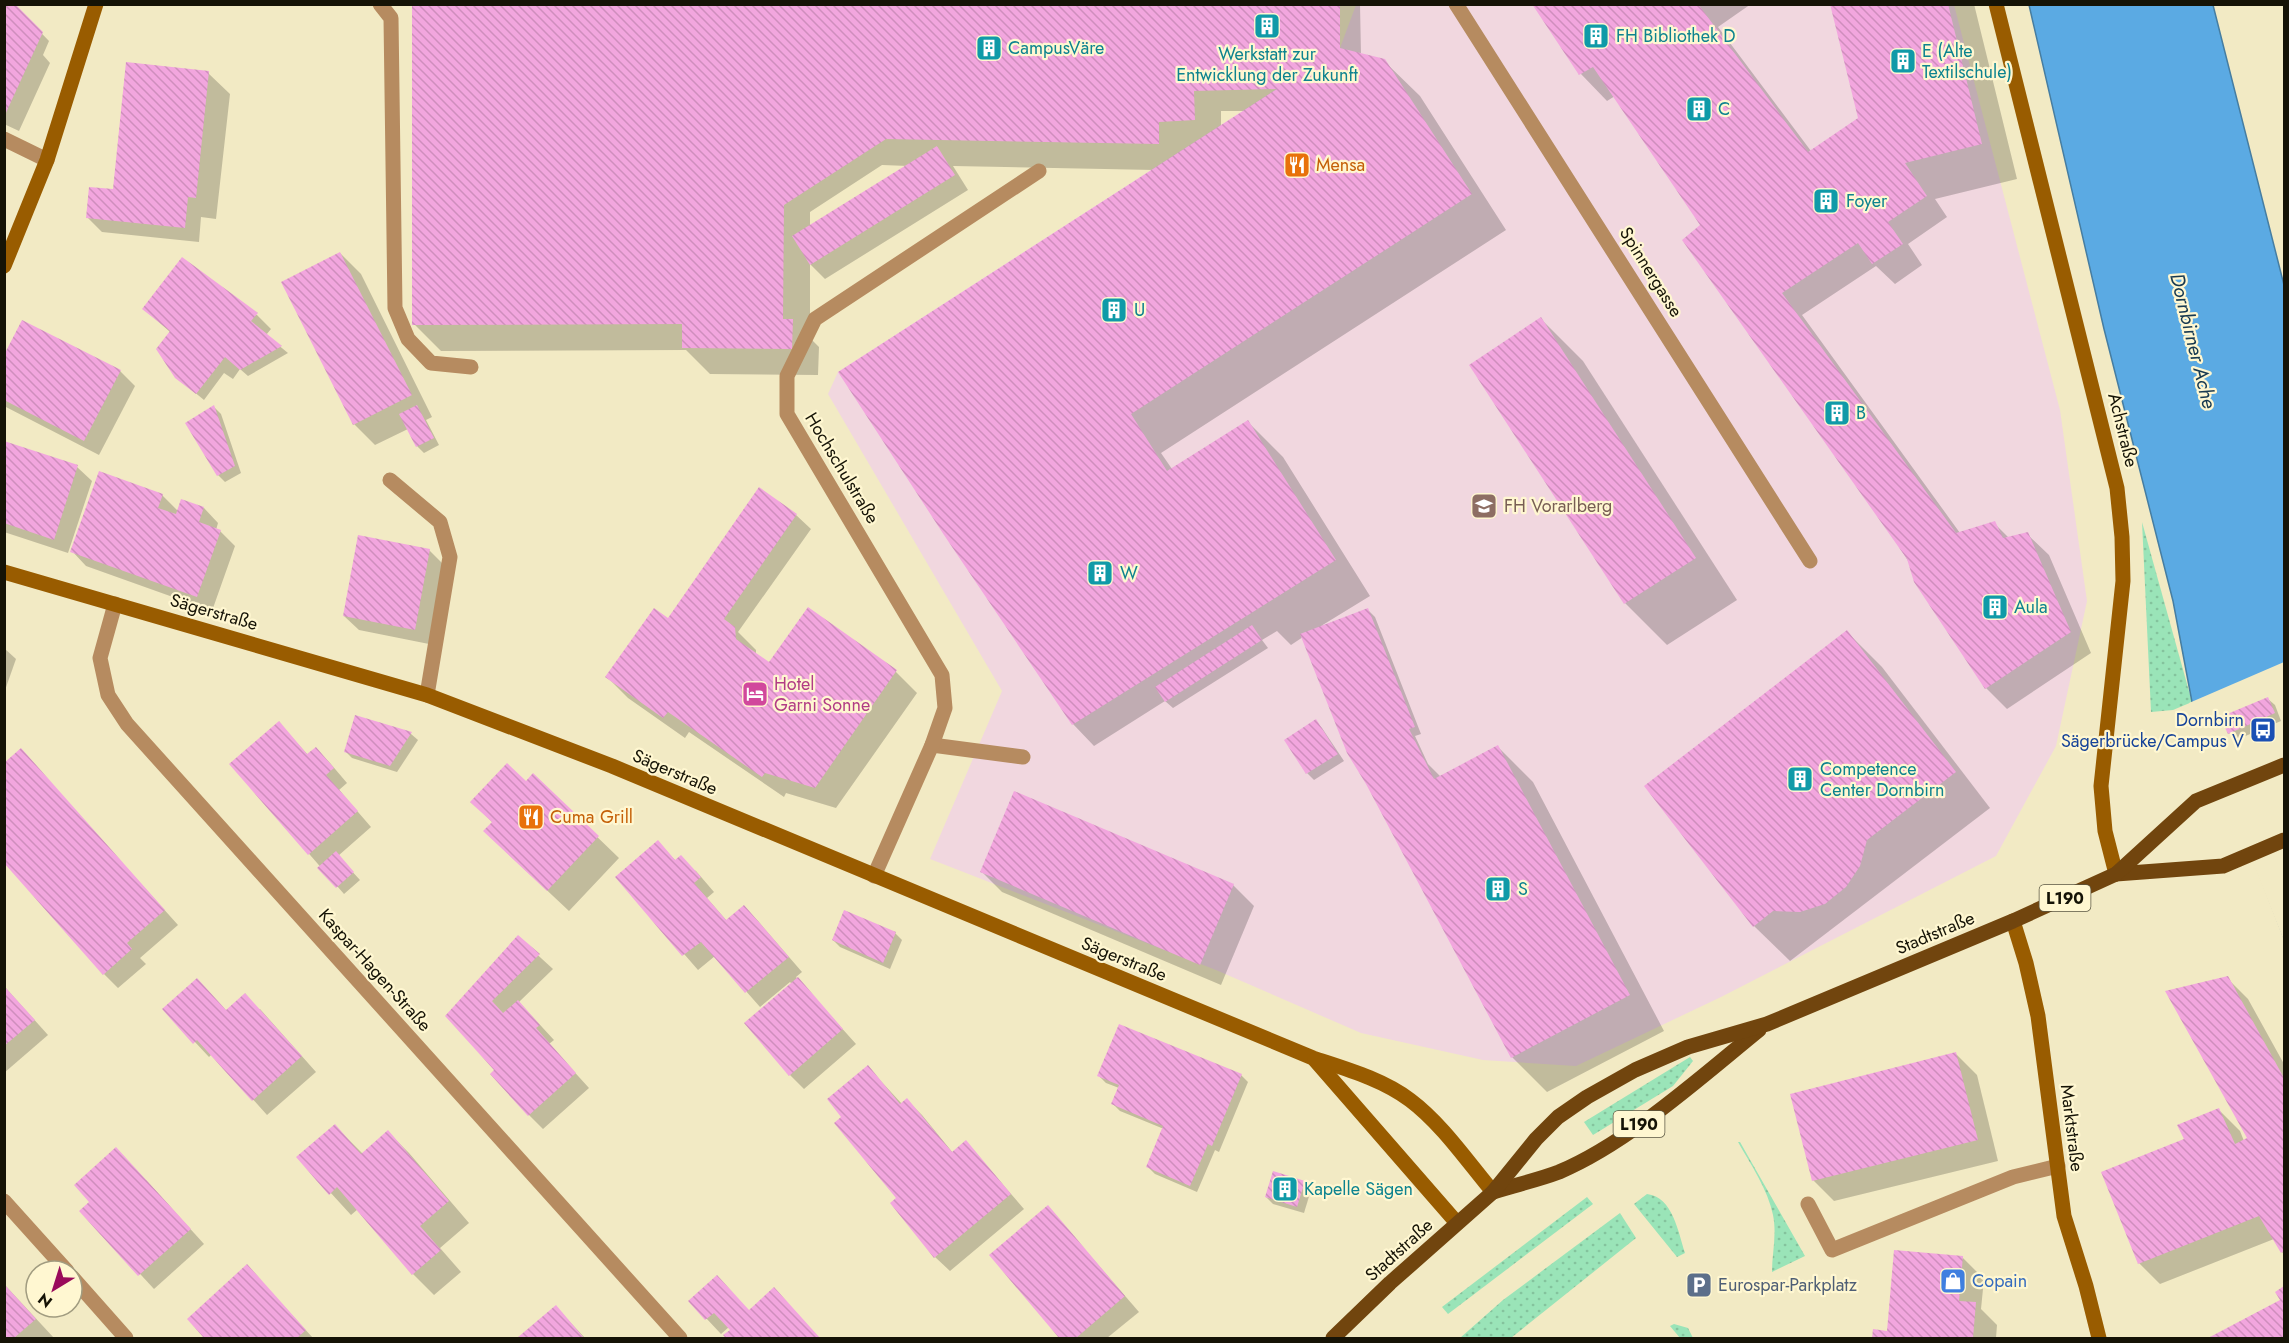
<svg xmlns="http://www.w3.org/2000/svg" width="2289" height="1343" font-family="Jost,sans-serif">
<defs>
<pattern id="grass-dots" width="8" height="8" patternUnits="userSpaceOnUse" patternTransform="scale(1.5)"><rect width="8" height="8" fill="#9ae4b8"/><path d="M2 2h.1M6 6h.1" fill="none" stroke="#84c39d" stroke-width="1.8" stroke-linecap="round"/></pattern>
<pattern id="building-back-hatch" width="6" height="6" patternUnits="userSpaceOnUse" patternTransform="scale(1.5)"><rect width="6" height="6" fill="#f2a6de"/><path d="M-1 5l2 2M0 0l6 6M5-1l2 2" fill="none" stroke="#cf8ebd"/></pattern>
</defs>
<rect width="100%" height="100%" fill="#f2eac4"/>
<!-- education -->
<polygon fill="#f1d7df" points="1356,5 1954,5 2060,410 2087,601 2056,746 1996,856 1721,997 1576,1066 1483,1060 1361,1033 1216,970 930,859 1002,691 828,394 838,372 1340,48"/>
<!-- grass -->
<g fill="url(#grass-dots)">
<polygon points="2142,522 2192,702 2173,710 2151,712"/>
<polygon points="1690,1057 1693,1061 1673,1086 1593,1135 1584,1122"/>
<path d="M1738,1142h2l65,114 -33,16c0,-19 5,-37 1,-57 -5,-25 -22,-50 -35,-73z"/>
<path d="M1647,1194c26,3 31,38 38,59l-8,4 -43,-53z"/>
<polygon points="1587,1197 1593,1204 1448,1314 1442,1307"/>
<polygon points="1620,1213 1636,1238 1511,1338 1460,1338 1503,1300"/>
<polygon points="1674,1324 1688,1328 1693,1338 1680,1338 1670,1326"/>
</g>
<!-- water -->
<polygon fill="#5baae3" stroke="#467da1" stroke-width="1.5" points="2029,5 2213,5 2284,285 2284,938 2192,702 2173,601 2104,329"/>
<!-- pier -->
<polygon fill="#f2eac4" points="2284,662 2284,941 2189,703"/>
<!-- shadow -->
<g fill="#0003" fill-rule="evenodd">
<polygon points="4,4 13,4 49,41 43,55 50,63 19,131 4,124"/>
<path d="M413,4h947l1,51 23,6 36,35 86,134 -345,223 11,16 76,-47 35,35 87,139 -49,30 47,-16 7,7 46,117 -6,2 13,28 13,13 57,-30 35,35 131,249 -117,61 -35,-35 -209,-420 -12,8 -14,-14 -15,9 6,8 -95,60 -8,-7 -71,45 -21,-22 -128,-189 209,-365 -201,-4 15,24 -143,89 -15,-15v74l9,9 -1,28 -108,-1 -24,-24 -245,1 -27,-27zM1221,111h25l-25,15zM882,165l26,1 -98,61v-15z"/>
<polygon points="1534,4 1751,4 1718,27 1811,151 1861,123 1832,4 1974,4 2017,179 1935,199 1947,217 1908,244 1922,265 1895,284 1876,266 1802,315 1960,533 1994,523 2009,538 2027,534 2049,555 2091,653 2007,709 1986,688 1702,225 1615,96 1607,101 1581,74"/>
<polygon points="208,73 230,94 216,219 201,217 199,242 102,232 87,217 114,191"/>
<polygon points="340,253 361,274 432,417 426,420 439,445 424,453 417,446 408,429 375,445 354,424"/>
<polygon points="144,309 257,315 271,329 266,335 288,353 248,376 240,369 233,379 224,373 204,400 176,377 170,332"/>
<polygon points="1541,319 1583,361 1737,600 1667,645 1625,603"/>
<polygon points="4,359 120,371 135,386 99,455 4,406"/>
<polygon points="214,407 221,414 241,473 225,482 218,475"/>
<polygon points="4,443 77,467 92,481 68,553 4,532"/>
<polygon points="760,489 796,515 811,529 738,632 756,650 756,655 769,664 808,610 896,672 917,693 836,808 786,793 784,797 689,732 685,738 628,698 607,677 668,620"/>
<polygon points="162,495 178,511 204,508 218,523 216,530 220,531 235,546 212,611 86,566 72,551"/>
<polygon points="429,550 444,565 429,644 359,630 344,616"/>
<polygon points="1847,632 1882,667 1990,808 1790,961 1754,926"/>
<polygon points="4,648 16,659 4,693"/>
<polygon points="2268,699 2275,705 2281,721 2236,740 2229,733"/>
<polygon points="356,717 411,734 418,740 397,772 352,758 345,751"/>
<polygon points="1315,721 1322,728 1344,761 1314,780 1307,773"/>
<polygon points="279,723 308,755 316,749 330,763 347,783 339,790 371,827 338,856 360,880 344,894 231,764"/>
<polygon points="21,750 178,925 140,958 146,964 118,988 104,974"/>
<polygon points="533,775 619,858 569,911 506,852 493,823 472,802 526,783"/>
<polygon points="658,842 676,861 696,871 714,892 707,898 727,921 744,907 758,921 802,972 796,977 856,1044 804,1089 790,1075 792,984 790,982 760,1007 715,956 698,970 617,877"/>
<polygon points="981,871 1233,885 1254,906 1221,985 1002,892"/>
<polygon points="845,912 895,933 902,940 890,969 840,947 833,940"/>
<polygon points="518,937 553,969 519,1002 554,1040 549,1044 589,1088 543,1129 529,1115 496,1070 447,1016"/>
<polygon points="2227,978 2248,999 2284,1064 2284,1255 2274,1239 2160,1284 2139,1263 2186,1140 2219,1110 2240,1131 2244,1141 2249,1139"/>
<polygon points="4,986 48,1035 4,1073"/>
<polygon points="164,1009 226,1011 260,1009 316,1072 267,1115 212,1054 209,1057"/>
<polygon points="1956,1054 1977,1075 1998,1161 1834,1201 1813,1180"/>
<polygon points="868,1067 902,1104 907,1100 922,1115 953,1153 966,1142 1024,1209 950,1271 935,1257 844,1118"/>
<polygon points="1241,1075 1248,1082 1219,1152 1215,1150 1197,1192 1155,1174 1148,1167 1164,1129 1120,1111 1113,1104 1119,1088 1106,1083 1099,1076"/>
<polygon points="335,1126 363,1154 388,1132 409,1153 469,1223 440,1248 461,1272 434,1295 413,1274 358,1209 351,1215 298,1157"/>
<polygon points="146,1180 204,1244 154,1289 82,1211"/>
<polygon points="1304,1183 1311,1190 1304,1213 1273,1204 1266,1197"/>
<polygon points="1048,1207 1139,1312 1107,1338 1061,1338 991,1255"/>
<polygon points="1962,1257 1984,1279 1981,1309 1997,1325 1996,1338 1874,1338 1875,1331 1888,1333"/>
<polygon points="261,1281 313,1338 206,1338 189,1319"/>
<polygon points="4,1284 54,1338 4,1338"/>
<polygon points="2284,1288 2284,1338 2211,1338 2282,1301 2277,1292"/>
<polygon points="690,1301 749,1312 788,1304 819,1338 728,1338 726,1336 732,1330 729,1327 721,1334"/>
<polygon points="556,1307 585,1338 519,1338"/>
</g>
<!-- building -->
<g fill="url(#building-back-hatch)">
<polygon points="4,4 15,4 43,32 4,117"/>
<polygon points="412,4 1340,4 1340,48 1385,59 1472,194 1131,414 1167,471 1248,420 1336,560 1072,725 944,535 838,372 1277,89 1194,91 1195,120 1159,122 1159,144 886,139 784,205 783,319 793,319 792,349 682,348 682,324 412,325"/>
<polygon points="1532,4 1698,4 1808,152 1858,118 1830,4 1948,4 1982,144 1905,163 1927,196 1888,222 1903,244 1872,264 1858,243 1782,293 1956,533 1995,521 2003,538 2028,532 2071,632 1985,689 1914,582 1907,559 1682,240 1700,225 1593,67 1579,75"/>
<polygon points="126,62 209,71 196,198 188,197 185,228 86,218 89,187 113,189"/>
<polygon points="937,146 955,175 810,265 792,236"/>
<polygon points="340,252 412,395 353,425 281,282"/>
<polygon points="182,257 258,313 251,321 282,346 240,370 225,357 196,394 175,378 156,349 170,331 142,309"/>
<polygon points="1541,317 1696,558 1624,604 1469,365"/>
<polygon points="22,320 121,370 84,441 4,400 4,355"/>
<polygon points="214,405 235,466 217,476 185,423"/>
<polygon points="417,405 434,438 416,447 399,414"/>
<polygon points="4,441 78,465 54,540 4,523"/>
<polygon points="99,471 163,494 158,508 176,514 181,499 204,507 199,522 221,530 197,597 70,552"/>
<polygon points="759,487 797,514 724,619 735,627 736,639 769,662 808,607 897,670 815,788 765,773 762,777 668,712 663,718 605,677 654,608 668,618"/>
<polygon points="358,535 430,549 415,630 343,616"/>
<polygon points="1368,608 1415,727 1409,729 1434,779 1498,745 1630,995 1511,1058 1366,784 1347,753 1300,634"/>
<polygon points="1252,625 1262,640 1165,702 1155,687"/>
<polygon points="1847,630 1956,772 1867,840 1860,866 1846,887 1825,904 1800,912 1773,911 1753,927 1644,786"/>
<polygon points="2268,697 2275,713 2228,734 2220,717"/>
<polygon points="355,715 412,732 390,766 344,752"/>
<polygon points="1316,719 1338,754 1306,774 1284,740"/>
<polygon points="279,721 307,754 316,747 334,768 326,775 358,811 308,855 229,764"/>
<polygon points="21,748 165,910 127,943 132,949 103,975 4,863 4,763"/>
<polygon points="507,763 526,781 533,773 599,836 547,891 483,831 492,822 470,802"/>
<polygon points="1014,791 1234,884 1200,965 980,872"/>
<polygon points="658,840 675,860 681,855 701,877 694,883 726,920 744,905 789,957 745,993 701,942 682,956 615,877"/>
<polygon points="336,851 354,872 336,888 317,868"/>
<polygon points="844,910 896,932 883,963 832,940"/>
<polygon points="518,935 540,954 492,1001 503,1013 518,1000 540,1025 536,1028 576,1073 528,1116 490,1074 494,1070 445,1016"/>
<polygon points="2228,976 2284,1078 2284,1251 2281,1253 2259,1216 2138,1264 2101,1172 2184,1139 2177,1125 2219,1108 2235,1144 2247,1138 2165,991"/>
<polygon points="798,977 843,1029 789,1076 744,1023"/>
<polygon points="197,978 226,1010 245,993 302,1056 252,1101 197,1040 193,1044 162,1009"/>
<polygon points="4,986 35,1020 4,1046"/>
<polygon points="1119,1024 1242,1074 1212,1146 1208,1144 1190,1186 1146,1167 1163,1126 1111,1104 1119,1085 1097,1076"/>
<polygon points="1956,1052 1978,1140 1812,1181 1790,1094"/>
<polygon points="868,1065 900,1104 907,1098 952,1152 966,1140 1011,1194 934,1258 890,1203 896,1198 834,1123 841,1117 827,1099"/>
<polygon points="335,1124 361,1154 388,1130 449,1201 420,1226 441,1250 412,1275 337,1187 329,1195 296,1157"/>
<polygon points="116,1147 191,1229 138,1276 79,1211 89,1202 74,1185"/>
<polygon points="1273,1171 1305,1181 1297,1207 1265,1197"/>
<polygon points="1048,1205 1125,1296 1076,1338 1059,1338 989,1255"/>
<polygon points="1894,1250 1963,1256 1959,1301 1976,1302 1973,1338 1872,1338 1873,1329 1887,1331"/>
<polygon points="247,1264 306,1330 297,1338 204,1338 187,1319"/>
<polygon points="717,1275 749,1310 774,1287 820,1338 726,1338 723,1335 730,1330 714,1313 705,1320 688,1301"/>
<polygon points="4,1284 36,1319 14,1338 4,1338"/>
<polygon points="2284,1286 2284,1338 2208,1338 2280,1300 2275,1292"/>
<polygon points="556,1305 584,1338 517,1338"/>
</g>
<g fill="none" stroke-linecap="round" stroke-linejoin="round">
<!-- lane -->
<g stroke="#b68b60" stroke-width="15">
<polyline points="380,4 391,18 395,308 408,339 431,363 471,367"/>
<polyline points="4,139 47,160"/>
<polyline points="390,480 440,522 450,557 427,695"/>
<polyline points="932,745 1023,757"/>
<polyline points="874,876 932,745 945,708 942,675 787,414 787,376 815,319 1039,171"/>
<polyline points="1808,1204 1832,1250 2013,1177 2058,1166"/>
</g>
<!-- street -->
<g stroke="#b68b60" stroke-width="15">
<polyline points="1456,4 1810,561"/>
<polyline points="115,604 100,658 108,695 127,724 680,1338"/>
<polyline points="4,1201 67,1271"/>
<polyline points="72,1277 126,1338"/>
</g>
<!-- secondary -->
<g stroke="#995c00" stroke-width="15">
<polyline points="1996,4 2117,488 2122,537 2123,581 2101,786 2105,831 2116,874"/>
<polyline points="4,266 47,160 96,4"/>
<path d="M4,572l423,123 185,71 701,292c33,11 69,21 97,42 32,24 57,61 83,92"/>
<polyline points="2013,921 2026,963 2038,1016 2064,1216 2086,1286 2099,1338"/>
<polyline points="1315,1060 1457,1223"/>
</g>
<!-- primary -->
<g stroke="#71450e" stroke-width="15">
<polyline points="2116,874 2223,866 2284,840"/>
<path d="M1493,1192c22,-7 45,-12 66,-20 69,-29 142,-95 200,-142"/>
<polyline points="1333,1338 1390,1283 1493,1192 1536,1139 1558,1117 1587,1097 1635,1070 1688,1047 1767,1024 2013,921 2116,874 2196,801 2284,765"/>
</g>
</g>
<!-- icons -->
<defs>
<symbol id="building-square" viewBox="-11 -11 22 22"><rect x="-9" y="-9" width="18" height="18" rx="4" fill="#0f9aa8" stroke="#fff7d1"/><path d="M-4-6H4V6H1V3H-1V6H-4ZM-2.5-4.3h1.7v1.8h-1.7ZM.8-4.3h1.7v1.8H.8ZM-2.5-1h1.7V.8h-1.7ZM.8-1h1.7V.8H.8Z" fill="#fff"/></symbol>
<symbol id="restaurant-square" viewBox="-11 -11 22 22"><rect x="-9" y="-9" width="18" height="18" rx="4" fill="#e8710a" stroke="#fff7d1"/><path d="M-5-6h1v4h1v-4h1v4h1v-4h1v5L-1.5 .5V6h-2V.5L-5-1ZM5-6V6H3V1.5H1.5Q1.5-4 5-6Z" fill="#fff"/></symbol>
<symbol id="university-square" viewBox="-11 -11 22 22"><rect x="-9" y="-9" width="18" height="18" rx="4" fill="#8d6e63" stroke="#fff7d1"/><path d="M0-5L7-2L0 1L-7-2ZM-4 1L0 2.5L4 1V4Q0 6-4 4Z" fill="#fff"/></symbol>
<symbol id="hotel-square" viewBox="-11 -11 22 22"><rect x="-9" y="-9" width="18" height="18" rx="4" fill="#d1479c" stroke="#fff7d1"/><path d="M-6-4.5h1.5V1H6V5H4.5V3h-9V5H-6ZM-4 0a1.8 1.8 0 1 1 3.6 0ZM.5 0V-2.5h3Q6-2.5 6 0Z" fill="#fff"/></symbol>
<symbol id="bus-square" viewBox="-11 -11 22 22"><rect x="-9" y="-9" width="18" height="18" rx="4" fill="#1a4fb4" stroke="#fff7d1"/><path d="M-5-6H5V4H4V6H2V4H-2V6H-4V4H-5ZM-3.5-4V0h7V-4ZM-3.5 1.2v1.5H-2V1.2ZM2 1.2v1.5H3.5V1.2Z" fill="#fff"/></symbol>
<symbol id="shop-square" viewBox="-11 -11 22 22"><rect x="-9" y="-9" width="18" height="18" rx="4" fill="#3f7fe0" stroke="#fff7d1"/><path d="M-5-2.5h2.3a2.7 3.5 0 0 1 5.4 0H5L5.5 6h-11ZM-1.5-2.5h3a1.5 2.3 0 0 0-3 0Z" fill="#fff"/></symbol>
<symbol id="parking-square" viewBox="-11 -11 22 22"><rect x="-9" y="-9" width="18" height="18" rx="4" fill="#5c6f8a" stroke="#fff7d1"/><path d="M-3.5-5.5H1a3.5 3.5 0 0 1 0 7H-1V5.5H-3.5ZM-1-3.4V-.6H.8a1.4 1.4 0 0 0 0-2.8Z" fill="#fff"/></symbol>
</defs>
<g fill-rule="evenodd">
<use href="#building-square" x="1252" y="11" width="30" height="30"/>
<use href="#building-square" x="1581" y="21" width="30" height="30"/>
<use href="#building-square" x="974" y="33" width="30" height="30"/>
<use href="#building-square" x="1888" y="46" width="30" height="30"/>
<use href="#building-square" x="1684" y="94" width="30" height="30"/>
<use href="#restaurant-square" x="1282" y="150" width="30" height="30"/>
<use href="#building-square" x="1811" y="186" width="30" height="30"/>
<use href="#building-square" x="1099" y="295" width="30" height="30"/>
<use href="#building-square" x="1822" y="398" width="30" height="30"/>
<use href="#university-square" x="1469" y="491" width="30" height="30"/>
<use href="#building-square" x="1085" y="558" width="30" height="30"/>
<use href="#building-square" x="1980" y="592" width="30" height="30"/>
<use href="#hotel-square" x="740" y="679" width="30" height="30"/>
<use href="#bus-square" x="2248" y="715" width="30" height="30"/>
<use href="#building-square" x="1785" y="764" width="30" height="30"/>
<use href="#restaurant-square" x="516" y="802" width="30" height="30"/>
<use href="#building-square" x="1483" y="874" width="30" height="30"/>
<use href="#building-square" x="1270" y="1174" width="30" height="30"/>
<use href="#shop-square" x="1938" y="1266" width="30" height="30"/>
<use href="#parking-square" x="1684" y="1270" width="30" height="30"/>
</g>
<g text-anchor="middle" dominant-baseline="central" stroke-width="4.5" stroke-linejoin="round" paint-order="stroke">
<!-- shield labels -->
<g fill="#fff7d1" stroke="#5b5743" stroke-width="1.5">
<rect x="2039.5" y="885" width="51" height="26" rx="4.5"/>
<rect x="1613.5" y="1111" width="51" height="26" rx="4.5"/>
</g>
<g font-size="16" font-weight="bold" fill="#151306">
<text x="2065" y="898">L190</text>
<text x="1639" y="1124">L190</text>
</g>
<!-- culture labels -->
<g font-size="18" fill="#0d838f" stroke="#fff7d1" text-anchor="start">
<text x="1616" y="36">FH Bibliothek D</text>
<text x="1008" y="48">CampusVäre</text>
<text x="1922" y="51">E (Alte<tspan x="1922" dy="21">Textilschule)</tspan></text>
<text x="1267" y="54" text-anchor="middle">Werkstatt zur<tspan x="1267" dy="21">Entwicklung der Zukunft</tspan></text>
<text x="1718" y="109">C</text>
<text x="1846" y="201">Foyer</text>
<text x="1134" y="310">U</text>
<text x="1856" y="413">B</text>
<text x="1120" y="573">W</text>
<text x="2014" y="607">Aula</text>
<text x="1820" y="769">Competence<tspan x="1820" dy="21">Center Dornbirn</tspan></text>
<text x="1518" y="889">S</text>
<text x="1304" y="1189">Kapelle Sägen</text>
</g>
<!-- food labels -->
<g font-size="18" fill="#c56008" stroke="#fff7d1" text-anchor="start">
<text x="1316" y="165">Mensa</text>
<text x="550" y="817">Cuma Grill</text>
</g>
<!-- street labels -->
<g font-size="18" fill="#151306" stroke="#fff7d1">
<text transform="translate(1651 272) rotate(58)">Spinnergasse</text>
<text transform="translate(2123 430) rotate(76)">Achstraße</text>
<text transform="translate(842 468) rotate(59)">Hochschulstraße</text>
<text transform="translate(214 612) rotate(16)">Sägerstraße</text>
<text transform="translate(675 772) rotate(23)">Sägerstraße</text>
<text transform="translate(1935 933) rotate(-23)">Stadtstraße</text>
<text transform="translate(1124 959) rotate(22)">Sägerstraße</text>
<text transform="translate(375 970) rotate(48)">Kaspar-Hagen-Straße</text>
<text transform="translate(2072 1128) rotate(83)">Marktstraße</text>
<text transform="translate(1399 1250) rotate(-42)">Stadtstraße</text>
</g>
<!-- education labels -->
<g font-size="18" fill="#785e54" stroke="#fff7d1" text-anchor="start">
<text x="1504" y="506">FH Vorarlberg</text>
</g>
<!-- hotel labels -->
<g font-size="18" fill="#b23c85" stroke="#fff7d1" text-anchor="start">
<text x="774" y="684">Hotel<tspan x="774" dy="21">Garni Sonne</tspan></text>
</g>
<!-- transit labels -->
<g font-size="18" fill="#164399" stroke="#fff7d1" text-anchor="end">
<text x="2244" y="720">Dornbirn<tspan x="2244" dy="21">Sägerbrücke/Campus V</tspan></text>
</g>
<!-- shop labels -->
<g font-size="18" fill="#366cbe" stroke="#fff7d1" text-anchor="start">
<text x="1972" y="1281">Copain</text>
</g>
<!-- service labels -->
<g font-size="18" fill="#4e5e75" stroke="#fff7d1" text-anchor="start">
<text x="1718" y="1285">Eurospar-Parkplatz</text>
</g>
<!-- water labels -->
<g font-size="20" font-style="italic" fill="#173951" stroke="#fff7d1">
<text transform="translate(2193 341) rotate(76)">Dornbirner Ache</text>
</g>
</g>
<!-- border -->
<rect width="2289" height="1343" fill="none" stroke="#151306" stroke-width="12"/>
<!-- north arrow -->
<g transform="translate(54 1289) rotate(218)"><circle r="28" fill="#fff7d1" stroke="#a19c80" stroke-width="1.5"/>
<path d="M0-4.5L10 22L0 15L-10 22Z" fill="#9a0a5b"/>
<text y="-9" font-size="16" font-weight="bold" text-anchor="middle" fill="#151306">N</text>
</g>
</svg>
